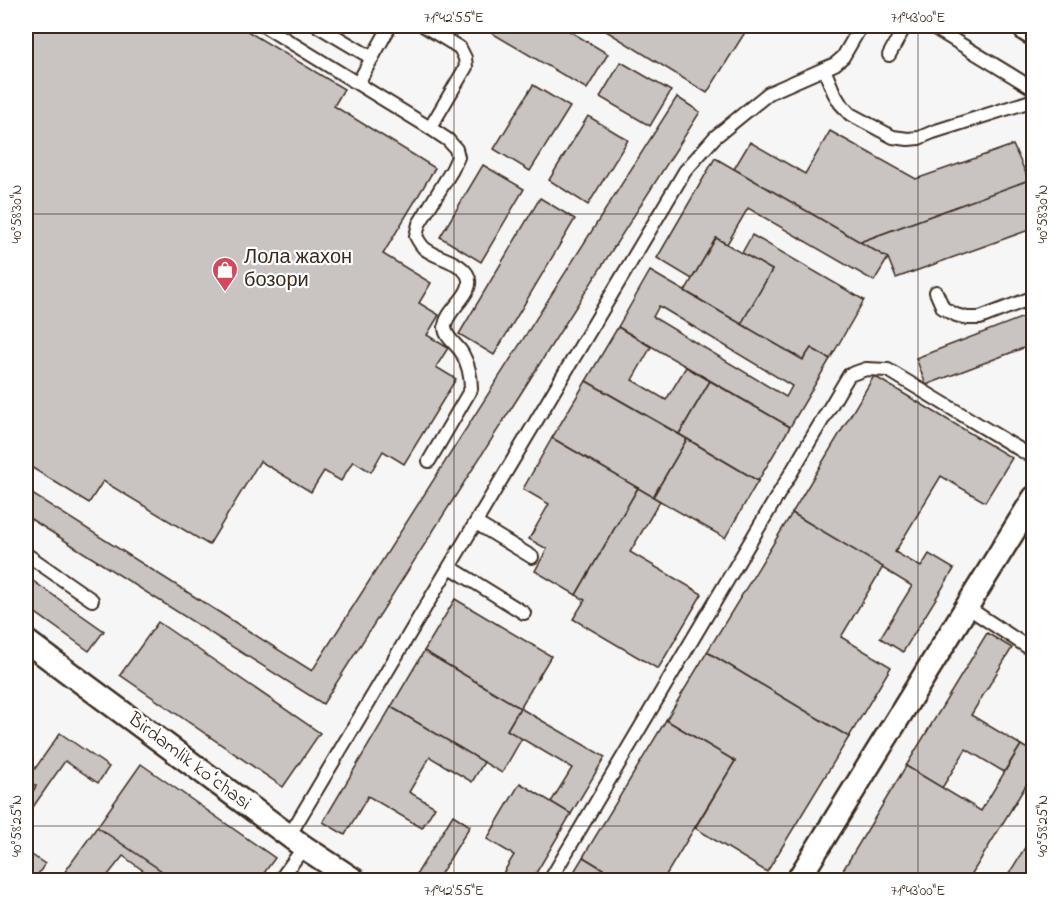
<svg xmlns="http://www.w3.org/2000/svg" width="1059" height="906" font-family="'Indie Flower',sans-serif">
<rect width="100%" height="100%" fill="#f7f6f6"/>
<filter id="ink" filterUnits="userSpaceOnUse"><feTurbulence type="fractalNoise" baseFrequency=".0167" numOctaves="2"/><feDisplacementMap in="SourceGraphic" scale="12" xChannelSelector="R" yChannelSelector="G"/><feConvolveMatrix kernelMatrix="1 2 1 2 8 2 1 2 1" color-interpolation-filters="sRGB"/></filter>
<g filter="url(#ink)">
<!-- building -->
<g fill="#c9c3c1" stroke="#3b2a1e" stroke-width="1.5" fill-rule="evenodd">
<polygon points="26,26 239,26 344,89 334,106 435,168 383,254 431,283 419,303 439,315 427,335 448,348 436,367 456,379 404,464 383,451 371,472 353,461 341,481 324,471 311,492 260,461 209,545 103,481 89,503 26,464"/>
<polygon points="480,26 561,26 608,54 587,89"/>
<polygon points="598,26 749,26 707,93"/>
<polygon points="621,62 671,91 650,126 600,97"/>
<polygon points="533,85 570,107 530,171 494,149"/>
<polygon points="677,97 700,112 323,704 26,516 26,490 312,671"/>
<polygon points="588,116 628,140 588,205 549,180"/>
<polygon points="830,131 916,179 1013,145 1029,180 860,242 734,169 750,142 805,174"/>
<polygon points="715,158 888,258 874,281 748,208 727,244 716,238 692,279 657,258"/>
<polygon points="483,165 524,189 481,262 440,237"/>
<polygon points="1029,180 1034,181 1034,235 1026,231 896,278 888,258 860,242"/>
<polygon points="540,198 575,219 494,355 459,334"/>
<polygon points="752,235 864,300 830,359 811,348 803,360 741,324 772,270 742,253"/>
<polygon points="716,238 772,270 741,324 685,291"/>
<path d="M650,271l153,89 8,-12 19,11 -40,68 -172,-100zM659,306l133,80 -6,11 -133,-80z"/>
<polygon points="1034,313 1034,344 926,385 916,358"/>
<polygon points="618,327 651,347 632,380 666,400 686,367 710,381 679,434 586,381"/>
<polygon points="874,376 1012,458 985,502 941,476 895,552 921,567 929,554 954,569 903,652 880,638 912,586 792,513"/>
<polygon points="586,381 687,439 653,497 552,438"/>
<polygon points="710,381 790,427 758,481 679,434"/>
<polygon points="552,438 638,488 576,595 535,571 547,549 529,539 549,504 523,489"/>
<polygon points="687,439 758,481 725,538 653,497"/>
<polygon points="638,488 660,501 630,552 702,594 658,669 573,619 585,600 576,595"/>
<polygon points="792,513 883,567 841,637 891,667 849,737 707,652"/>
<polygon points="26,576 104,631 89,651 26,606"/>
<polygon points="455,599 551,656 520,708 424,651"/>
<polygon points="158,622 320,733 283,787 120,675"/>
<polygon points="987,633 1012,648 971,715 1021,745 1004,772 966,749 942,788 906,766"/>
<polygon points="424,651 520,708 507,730 522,738 502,773 391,707"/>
<polygon points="707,652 849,737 767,872 695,828 735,761 666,720"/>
<polygon points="391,707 484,762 472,782 430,757 409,792 435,807 422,828 368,796 345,835 323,822"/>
<polygon points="520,708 605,757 571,814 551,802 572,768 507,730"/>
<polygon points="666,720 735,761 663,880 621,880 583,857"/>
<polygon points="60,733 109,767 98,783 65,761 26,817 26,802 36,786 27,780"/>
<polygon points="1021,745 1034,753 1034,778 1031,777 968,880 837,880 906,766 981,811"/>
<polygon points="141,764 275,858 259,880 175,880 97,827"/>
<polygon points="26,779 36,786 26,802"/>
<polygon points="520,783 571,814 532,880 499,880 514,855 487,839"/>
<polygon points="453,815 470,826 437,880 413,880"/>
<polygon points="97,827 175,880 150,880 152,877 123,856 104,880 59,880"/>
<polygon points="1034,833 1034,866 1025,880 1005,880"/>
<polygon points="26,851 45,864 34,880 31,880 26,877"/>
<polygon points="583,857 621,880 569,880"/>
</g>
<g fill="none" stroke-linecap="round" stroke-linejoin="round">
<defs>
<g id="lane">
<polyline points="264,26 430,128"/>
<polyline points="318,26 372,58"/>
<path d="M424,26l36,22 5,10 1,9 -36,61 18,12 8,9 2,8 -6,13 -33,54 -3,12c2,4 5,9 8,12 11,10 34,12 43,26 11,19 -22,35 -22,53 0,11 12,17 17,26 7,12 9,22 9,36l-42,72"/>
<polyline points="931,26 1034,89"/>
<polyline points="889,55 905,26"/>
<polyline points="824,69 834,93 840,103 850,114 893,137 908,139 919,138 933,132 1034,100"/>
<polyline points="358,83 390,26"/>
<polyline points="936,292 943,308 956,315 967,318 980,318 1034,297"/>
<polyline points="476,523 532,557"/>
<polyline points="26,554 92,600"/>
<polyline points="450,567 524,613"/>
<polyline points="967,607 1029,648"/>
<polyline points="289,836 685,171 715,137 769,93 835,64 843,57 861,26"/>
<polyline points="280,880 304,847"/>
<polyline points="550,880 849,375 866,369 888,370 1034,458"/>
</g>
<g id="street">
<polyline points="26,641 304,847 354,880"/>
<polyline points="798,880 1034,498"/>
</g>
<polyline id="highway" points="1030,26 1034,28"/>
</defs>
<!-- lane casing -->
<use href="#lane" stroke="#3b2a1e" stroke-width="16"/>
<!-- street casing -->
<use href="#street" stroke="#3b2a1e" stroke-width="27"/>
<!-- highway casing -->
<use href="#highway" stroke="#3b2a1e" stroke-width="38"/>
<!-- lane -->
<use href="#lane" stroke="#fff" stroke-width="12"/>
<!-- street -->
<use href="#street" stroke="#fff" stroke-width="22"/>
<!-- highway -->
<use href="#highway" stroke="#fff" stroke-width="33"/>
</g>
</g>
<!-- ticks -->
<path fill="none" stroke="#3b2a1e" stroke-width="1.5" stroke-opacity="0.45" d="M454,26v854M918,26v854M26,214h1008M26,826h1008"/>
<!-- icons -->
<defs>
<symbol id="shop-pin" viewBox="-11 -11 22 30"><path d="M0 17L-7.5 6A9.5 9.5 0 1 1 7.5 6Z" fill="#d1495b" stroke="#fff"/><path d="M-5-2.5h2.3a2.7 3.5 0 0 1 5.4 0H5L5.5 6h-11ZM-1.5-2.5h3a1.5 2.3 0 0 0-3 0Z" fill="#fff"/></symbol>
</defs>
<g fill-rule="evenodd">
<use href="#shop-pin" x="210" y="255" width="30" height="40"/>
</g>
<g text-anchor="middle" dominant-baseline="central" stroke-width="4.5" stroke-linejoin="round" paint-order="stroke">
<!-- poi labels -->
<g font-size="20" fill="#3b2a1e" stroke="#fff" text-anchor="start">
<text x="244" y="258">Лола жахон<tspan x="244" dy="23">бозори</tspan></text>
</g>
<!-- street labels -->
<g font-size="20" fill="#3b2a1e" stroke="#fff">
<text transform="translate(189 762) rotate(37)">Birdamlik koʻchasi</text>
</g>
</g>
<!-- margin -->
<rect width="1059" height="906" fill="none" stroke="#fff" stroke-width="66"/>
<rect x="33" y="33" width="993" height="840" fill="none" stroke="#3b2a1e" stroke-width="2"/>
<g font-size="15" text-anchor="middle" fill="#3b2a1e">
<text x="454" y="22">71°42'55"E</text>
<text x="918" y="22">71°43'00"E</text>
<text transform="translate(16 214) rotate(-90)" y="5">40°58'30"N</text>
<text transform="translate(1042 214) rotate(-90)" y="5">40°58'30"N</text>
<text transform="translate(16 826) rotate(-90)" y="5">40°58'25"N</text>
<text transform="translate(1042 826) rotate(-90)" y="5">40°58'25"N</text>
<text x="454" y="895">71°42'55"E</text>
<text x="918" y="895">71°43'00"E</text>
</g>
</svg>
